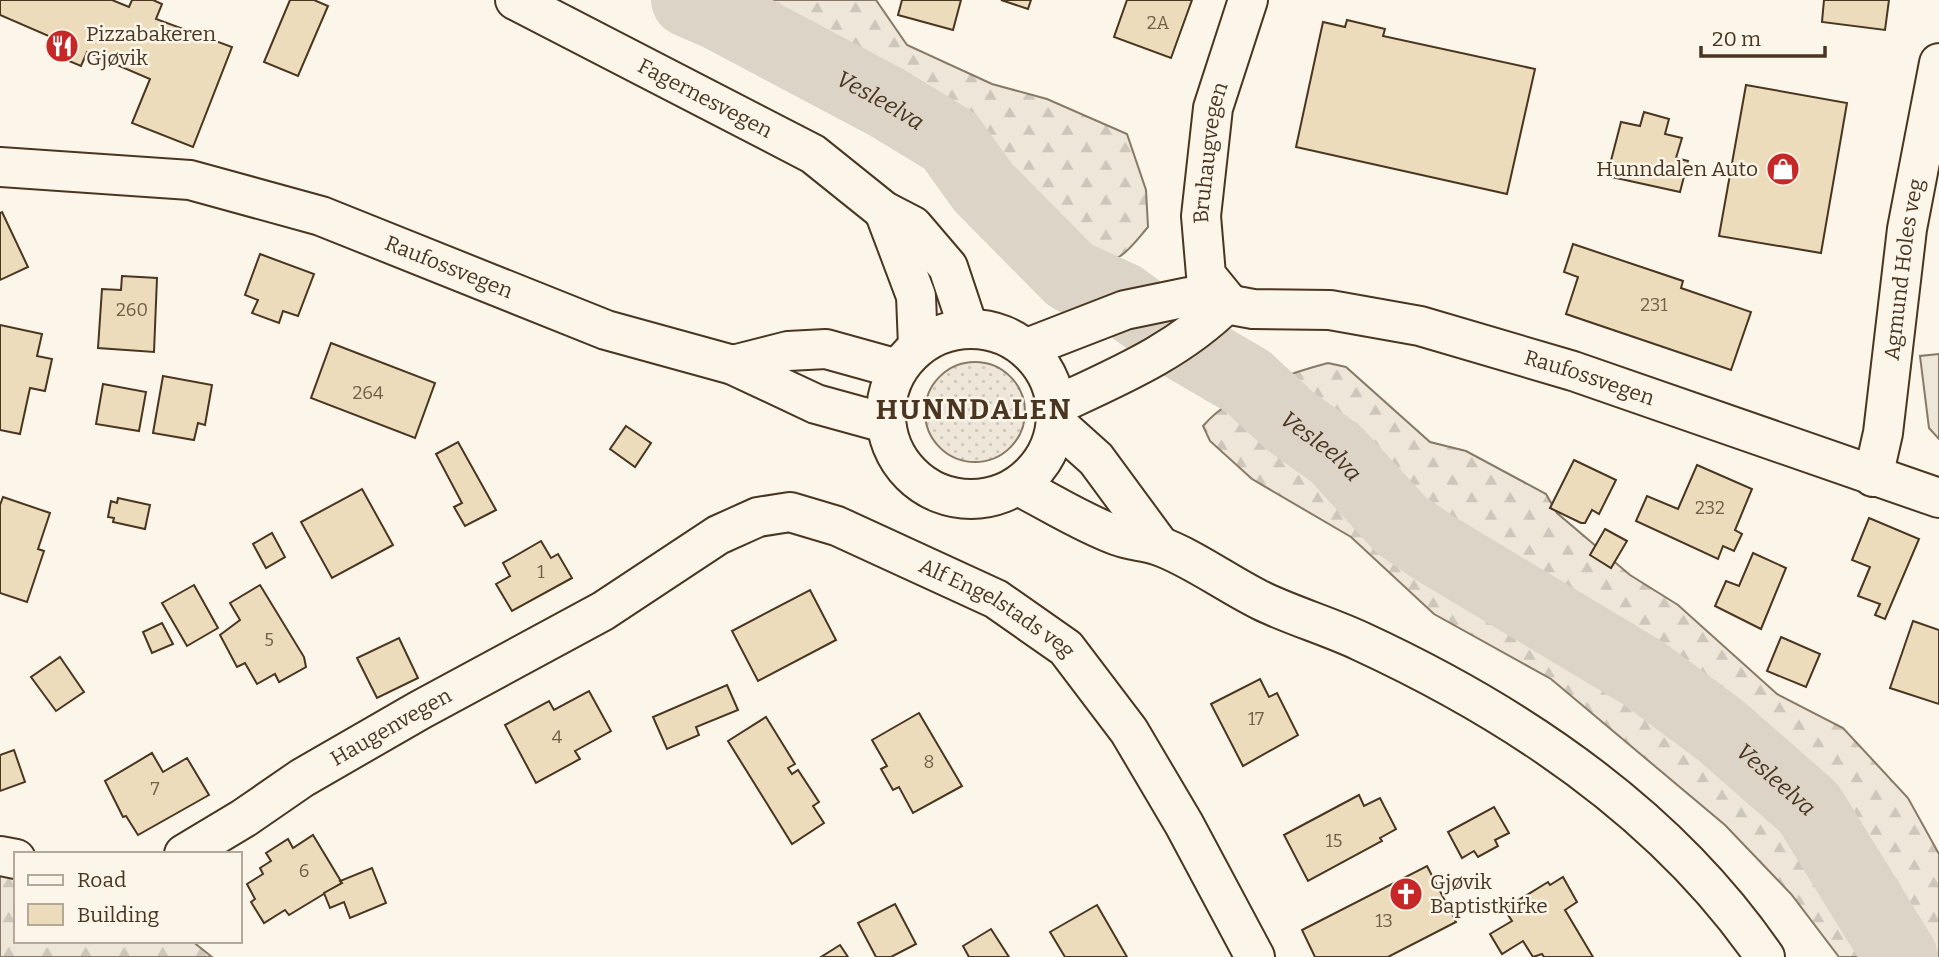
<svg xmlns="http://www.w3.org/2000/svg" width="1939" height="957" font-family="Bitter,serif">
<defs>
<pattern id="grass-dots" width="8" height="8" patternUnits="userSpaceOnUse" patternTransform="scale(1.75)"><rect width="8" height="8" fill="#ede6d9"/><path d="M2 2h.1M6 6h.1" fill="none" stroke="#cdc6ba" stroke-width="1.8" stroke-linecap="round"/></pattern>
<pattern id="forest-firs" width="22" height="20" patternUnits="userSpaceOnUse" patternTransform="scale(1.75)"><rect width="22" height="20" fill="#ede6d9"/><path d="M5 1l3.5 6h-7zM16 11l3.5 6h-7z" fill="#cdc6ba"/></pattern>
</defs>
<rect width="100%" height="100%" fill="#fbf6e9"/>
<!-- grass -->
<circle fill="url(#grass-dots)" stroke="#887966" stroke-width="2" cx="975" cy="412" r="50"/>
<!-- forest -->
<g fill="url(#forest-firs)" stroke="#887966" stroke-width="2">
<path d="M740,0h136l31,45 85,39 55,15 80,35 19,56 2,37c-19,22 -27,38 -59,35l-74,-86 -255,-166z"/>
<path d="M1328,363l18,4 84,75 36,9 80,43 11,19 73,62 48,30 99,89 66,34 65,70 31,56v103h-100l-48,-63 -66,-69 -174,-146 -117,-65 -83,-77 -99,-58 -42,-38 -7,-15c29,-34 83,-52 125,-63z"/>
<polygon points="0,857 16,858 16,941 192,941 212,957 0,957"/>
</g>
<!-- parking -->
<polygon fill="#ede7d9" stroke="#887966" stroke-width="2" points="1939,354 1939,439 1929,428 1920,356"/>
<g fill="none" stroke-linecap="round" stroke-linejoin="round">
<!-- river -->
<path stroke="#dcd4c6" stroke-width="74" id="s1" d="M688,0l30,13 168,89 64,39 33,46 88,89 51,23 61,45 65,38 42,39 46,33 65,71 32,22 210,126 77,57 89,78 92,149"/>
</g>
<!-- building -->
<g fill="#ecdcbc" stroke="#4a3520" stroke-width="2">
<polygon points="0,0 112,0 129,7 132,0 153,0 162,4 156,19 232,47 193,147 132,123 150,79 87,52 81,66 52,54 58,40 0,15"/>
<polygon points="290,0 314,0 328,6 298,76 264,62"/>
<polygon points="902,0 961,0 953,30 898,15"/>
<polygon points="1001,0 1031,0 1028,9"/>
<polygon points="1127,0 1192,0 1171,58 1114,37"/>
<polygon points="1824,0 1889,0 1885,30 1822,22"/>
<polygon points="1347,20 1385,29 1383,36 1535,69 1507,194 1296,147 1323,22 1345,27"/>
<polygon points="1746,85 1847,103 1821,253 1719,236"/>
<polygon points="1644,112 1669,119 1665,134 1682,138 1676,158 1688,161 1680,192 1607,176 1621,122 1640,126"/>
<polygon points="2,212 28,267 0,280 0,213"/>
<polygon points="1573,244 1683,281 1681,288 1751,312 1731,370 1566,314 1578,277 1564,272"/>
<polygon points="260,254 314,274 298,316 283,311 279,323 252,313 258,300 245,295"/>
<polygon points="122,276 157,278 154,352 98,348 102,289 121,290"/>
<polygon points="0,325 42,334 37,356 52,359 45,391 30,388 20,434 0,430"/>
<polygon points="331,343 435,383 415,438 311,398"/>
<polygon points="163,376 212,385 205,425 198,423 194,440 153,433"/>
<polygon points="103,384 146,392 139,431 96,424"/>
<polygon points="626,426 651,443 635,467 610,449"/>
<polygon points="458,442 496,510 465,526 454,507 462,503 436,454"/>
<polygon points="1574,460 1616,480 1599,514 1592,510 1585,523 1581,523 1550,508"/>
<polygon points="1697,465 1752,489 1735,530 1742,534 1734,551 1723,546 1718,559 1636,521 1647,496 1678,509"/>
<polygon points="362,489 393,545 332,578 301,522"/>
<polygon points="3,497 50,513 38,549 44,551 27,602 0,593 0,505"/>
<polygon points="118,498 150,505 145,529 113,522 114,518 108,517 111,501 117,503"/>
<polygon points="1869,518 1919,539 1885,619 1875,615 1880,604 1858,596 1870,567 1852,560"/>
<polygon points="1605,529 1627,541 1611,568 1590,555"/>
<polygon points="272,533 285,557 266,568 253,544"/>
<polygon points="541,541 551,558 558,554 572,578 512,611 496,584 510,576 503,563"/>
<polygon points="1753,553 1786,568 1761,629 1715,606 1726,581 1739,586"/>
<polygon points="194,585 218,628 187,646 162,603"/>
<polygon points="260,585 304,657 306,667 279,682 275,674 257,684 245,663 237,667 220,635 240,620 230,603"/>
<polygon points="810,590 836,640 758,681 732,631"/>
<polygon points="1913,621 1939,630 1939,704 1890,688"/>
<polygon points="162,623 173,644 152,653 143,632"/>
<polygon points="1781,637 1820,654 1806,687 1767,671"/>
<polygon points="399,638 418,678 377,698 357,658"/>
<polygon points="60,657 84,692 56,711 31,677"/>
<polygon points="1260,679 1269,697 1277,693 1298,735 1243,766 1211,704"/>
<polygon points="727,685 738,710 696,727 699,735 667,749 653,717"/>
<polygon points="589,691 611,731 575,751 580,759 536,783 505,725 549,701 554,710"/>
<polygon points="919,713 962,786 913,813 899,787 893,790 881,769 887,766 872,740"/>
<polygon points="766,717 795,764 788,768 792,774 798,770 819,802 813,806 824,823 792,844 728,741"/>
<polygon points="14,750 25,782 0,791 0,755"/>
<polygon points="152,753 163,772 187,758 209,795 138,835 126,816 123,817 105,781"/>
<polygon points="1359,795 1364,806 1380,798 1396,829 1380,838 1382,841 1308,881 1284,835"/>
<polygon points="1494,807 1509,833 1495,840 1498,846 1478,857 1474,851 1462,858 1448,832"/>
<polygon points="313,835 342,883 289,915 285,910 264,923 251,902 255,899 247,884 263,874 260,868 271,861 266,853 288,839 293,848"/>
<polygon points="1427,866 1456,922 1388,957 1315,957 1302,930"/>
<polygon points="372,868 386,903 350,918 344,902 330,908 324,893 342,883 340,881"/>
<polygon points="1563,877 1577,902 1565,910 1593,957 1544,957 1542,954 1533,957 1523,941 1502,954 1490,934 1512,921 1504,909 1548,882 1550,885"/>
<polygon points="895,904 916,944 891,957 876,957 858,923"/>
<polygon points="1097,905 1127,957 1065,957 1050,932"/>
<polygon points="991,929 1009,957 969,957 963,946"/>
<polygon points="840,945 848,957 821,957"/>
</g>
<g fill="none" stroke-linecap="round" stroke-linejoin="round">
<defs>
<g id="minor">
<path id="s2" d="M1228,302l-22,-27 -5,-59 12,-108 35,-108"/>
<path id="s3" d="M1873,477l10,-44 24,-204 32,-166"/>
<path id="s4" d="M184,854l60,-36 58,-40 118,-68 183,-99 115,-76 40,-18 32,-5 47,14 159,73 70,49 63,83 55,93 71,133"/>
<polyline points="0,856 16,859"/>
</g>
<g id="major">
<path id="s5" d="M515,0l298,154 71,57 29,15 35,41 20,60"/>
<path id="s6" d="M0,167l190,13 131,36 285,114 127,35 83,39 69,19"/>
<polyline points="884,211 916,296 918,346"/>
<circle cx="971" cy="414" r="85"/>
<path id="s7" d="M1027,348l98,-38 63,-13 65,12 77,1 90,16 153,45 366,127"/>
<polyline points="733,365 788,351 826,349 898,369"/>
<path d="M1057,405c62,-29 122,-54 171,-103"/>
<polyline points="1057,424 1096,459 1160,546"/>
<path d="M1018,486c32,16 66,38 100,50 13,5 28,5 41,10 32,11 70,39 103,55 31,15 66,25 98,40 156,72 306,172 405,316"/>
</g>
</defs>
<!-- minor casing -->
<use href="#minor" stroke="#4a3520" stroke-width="42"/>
<!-- major casing -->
<use href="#major" stroke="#4a3520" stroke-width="42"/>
<!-- minor -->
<use href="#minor" stroke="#fbf6e9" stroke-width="38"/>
<!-- major -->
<use href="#major" stroke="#fbf6e9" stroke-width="38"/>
</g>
<!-- icons -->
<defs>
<symbol id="restaurant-disc" viewBox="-11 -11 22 22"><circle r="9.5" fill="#c62828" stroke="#fbf6e9"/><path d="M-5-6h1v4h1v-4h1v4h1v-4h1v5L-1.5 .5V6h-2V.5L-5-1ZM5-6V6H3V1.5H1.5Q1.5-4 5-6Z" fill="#fff"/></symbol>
<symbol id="shop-disc" viewBox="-11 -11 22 22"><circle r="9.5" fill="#c62828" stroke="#fbf6e9"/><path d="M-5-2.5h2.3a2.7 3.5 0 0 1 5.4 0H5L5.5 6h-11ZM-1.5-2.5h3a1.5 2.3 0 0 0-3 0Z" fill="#fff"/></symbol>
<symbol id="church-disc" viewBox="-11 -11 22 22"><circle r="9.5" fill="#c62828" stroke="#fbf6e9"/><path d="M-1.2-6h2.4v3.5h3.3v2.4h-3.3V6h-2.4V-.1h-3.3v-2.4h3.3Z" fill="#fff"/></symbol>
</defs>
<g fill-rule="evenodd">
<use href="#restaurant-disc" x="43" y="27" width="38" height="38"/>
<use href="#shop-disc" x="1764" y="150" width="38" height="38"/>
<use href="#church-disc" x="1387" y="875" width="38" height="38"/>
</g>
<g text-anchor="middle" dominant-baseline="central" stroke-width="5" stroke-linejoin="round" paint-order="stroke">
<!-- number labels -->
<g font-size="18" fill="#725f47">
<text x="1158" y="23">2A</text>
<text x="1654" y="305">231</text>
<text x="132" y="310">260</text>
<text x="368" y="393">264</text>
<text x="1710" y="508">232</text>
<text x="541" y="572">1</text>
<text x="269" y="640">5</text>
<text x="1256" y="719">17</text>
<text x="557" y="737">4</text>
<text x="929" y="762">8</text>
<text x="155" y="789">7</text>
<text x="1334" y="841">15</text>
<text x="304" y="871">6</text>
<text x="1384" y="921">13</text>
</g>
<!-- poi labels -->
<g font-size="21" fill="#4a3520" stroke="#fbf6e9" text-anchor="start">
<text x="86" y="34">Pizzabakeren<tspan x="86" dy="24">Gjøvik</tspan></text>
<text x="1758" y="169" text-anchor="end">Hunndalen Auto</text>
<text x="1430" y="882">Gjøvik<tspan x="1430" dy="24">Baptistkirke</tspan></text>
</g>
<!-- street labels -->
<g font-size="21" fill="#4a3520" stroke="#fbf6e9">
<text stroke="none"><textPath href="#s5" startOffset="214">Fagernesvegen</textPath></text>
<text stroke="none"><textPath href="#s2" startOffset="158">Bruhaugvegen</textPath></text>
<text stroke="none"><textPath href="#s6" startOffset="464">Raufossvegen</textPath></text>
<text stroke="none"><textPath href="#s3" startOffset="210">Agmund Holes veg</textPath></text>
<text stroke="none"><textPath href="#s7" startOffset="581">Raufossvegen</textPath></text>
<text stroke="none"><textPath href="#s4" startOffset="928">Alf Engelstads veg</textPath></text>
<text stroke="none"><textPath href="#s4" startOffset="243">Haugenvegen</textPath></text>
</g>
<!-- water labels -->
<g font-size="23" font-style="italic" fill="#4a3520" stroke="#fbf6e9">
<text stroke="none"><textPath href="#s1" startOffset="217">Vesleelva</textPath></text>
<text stroke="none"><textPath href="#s1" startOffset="784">Vesleelva</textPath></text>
<text stroke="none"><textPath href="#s1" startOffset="1351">Vesleelva</textPath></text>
</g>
<!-- district labels -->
<g font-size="28" font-weight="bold" letter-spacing="2" fill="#4a3520" stroke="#fbf6e9">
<text x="974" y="409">HUNNDALEN</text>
</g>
</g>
<!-- legend -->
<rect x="14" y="852" width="228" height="91" fill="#fbf6e9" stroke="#b4a999" stroke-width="2"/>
<rect x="28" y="875" width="35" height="10" fill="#fbf6e9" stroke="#b4a999" stroke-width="2"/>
<text x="77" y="887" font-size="21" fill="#4a3520">Road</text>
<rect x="28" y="904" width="35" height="21" fill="#ecdcbc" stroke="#b4a999" stroke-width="2"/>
<text x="77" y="922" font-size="21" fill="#4a3520">Building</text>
<!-- scale -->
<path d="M1701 46v10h124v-10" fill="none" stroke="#4a3520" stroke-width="3.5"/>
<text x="1712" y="46" font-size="21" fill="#4a3520" stroke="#fbf6e9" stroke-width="5" paint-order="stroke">20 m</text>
</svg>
